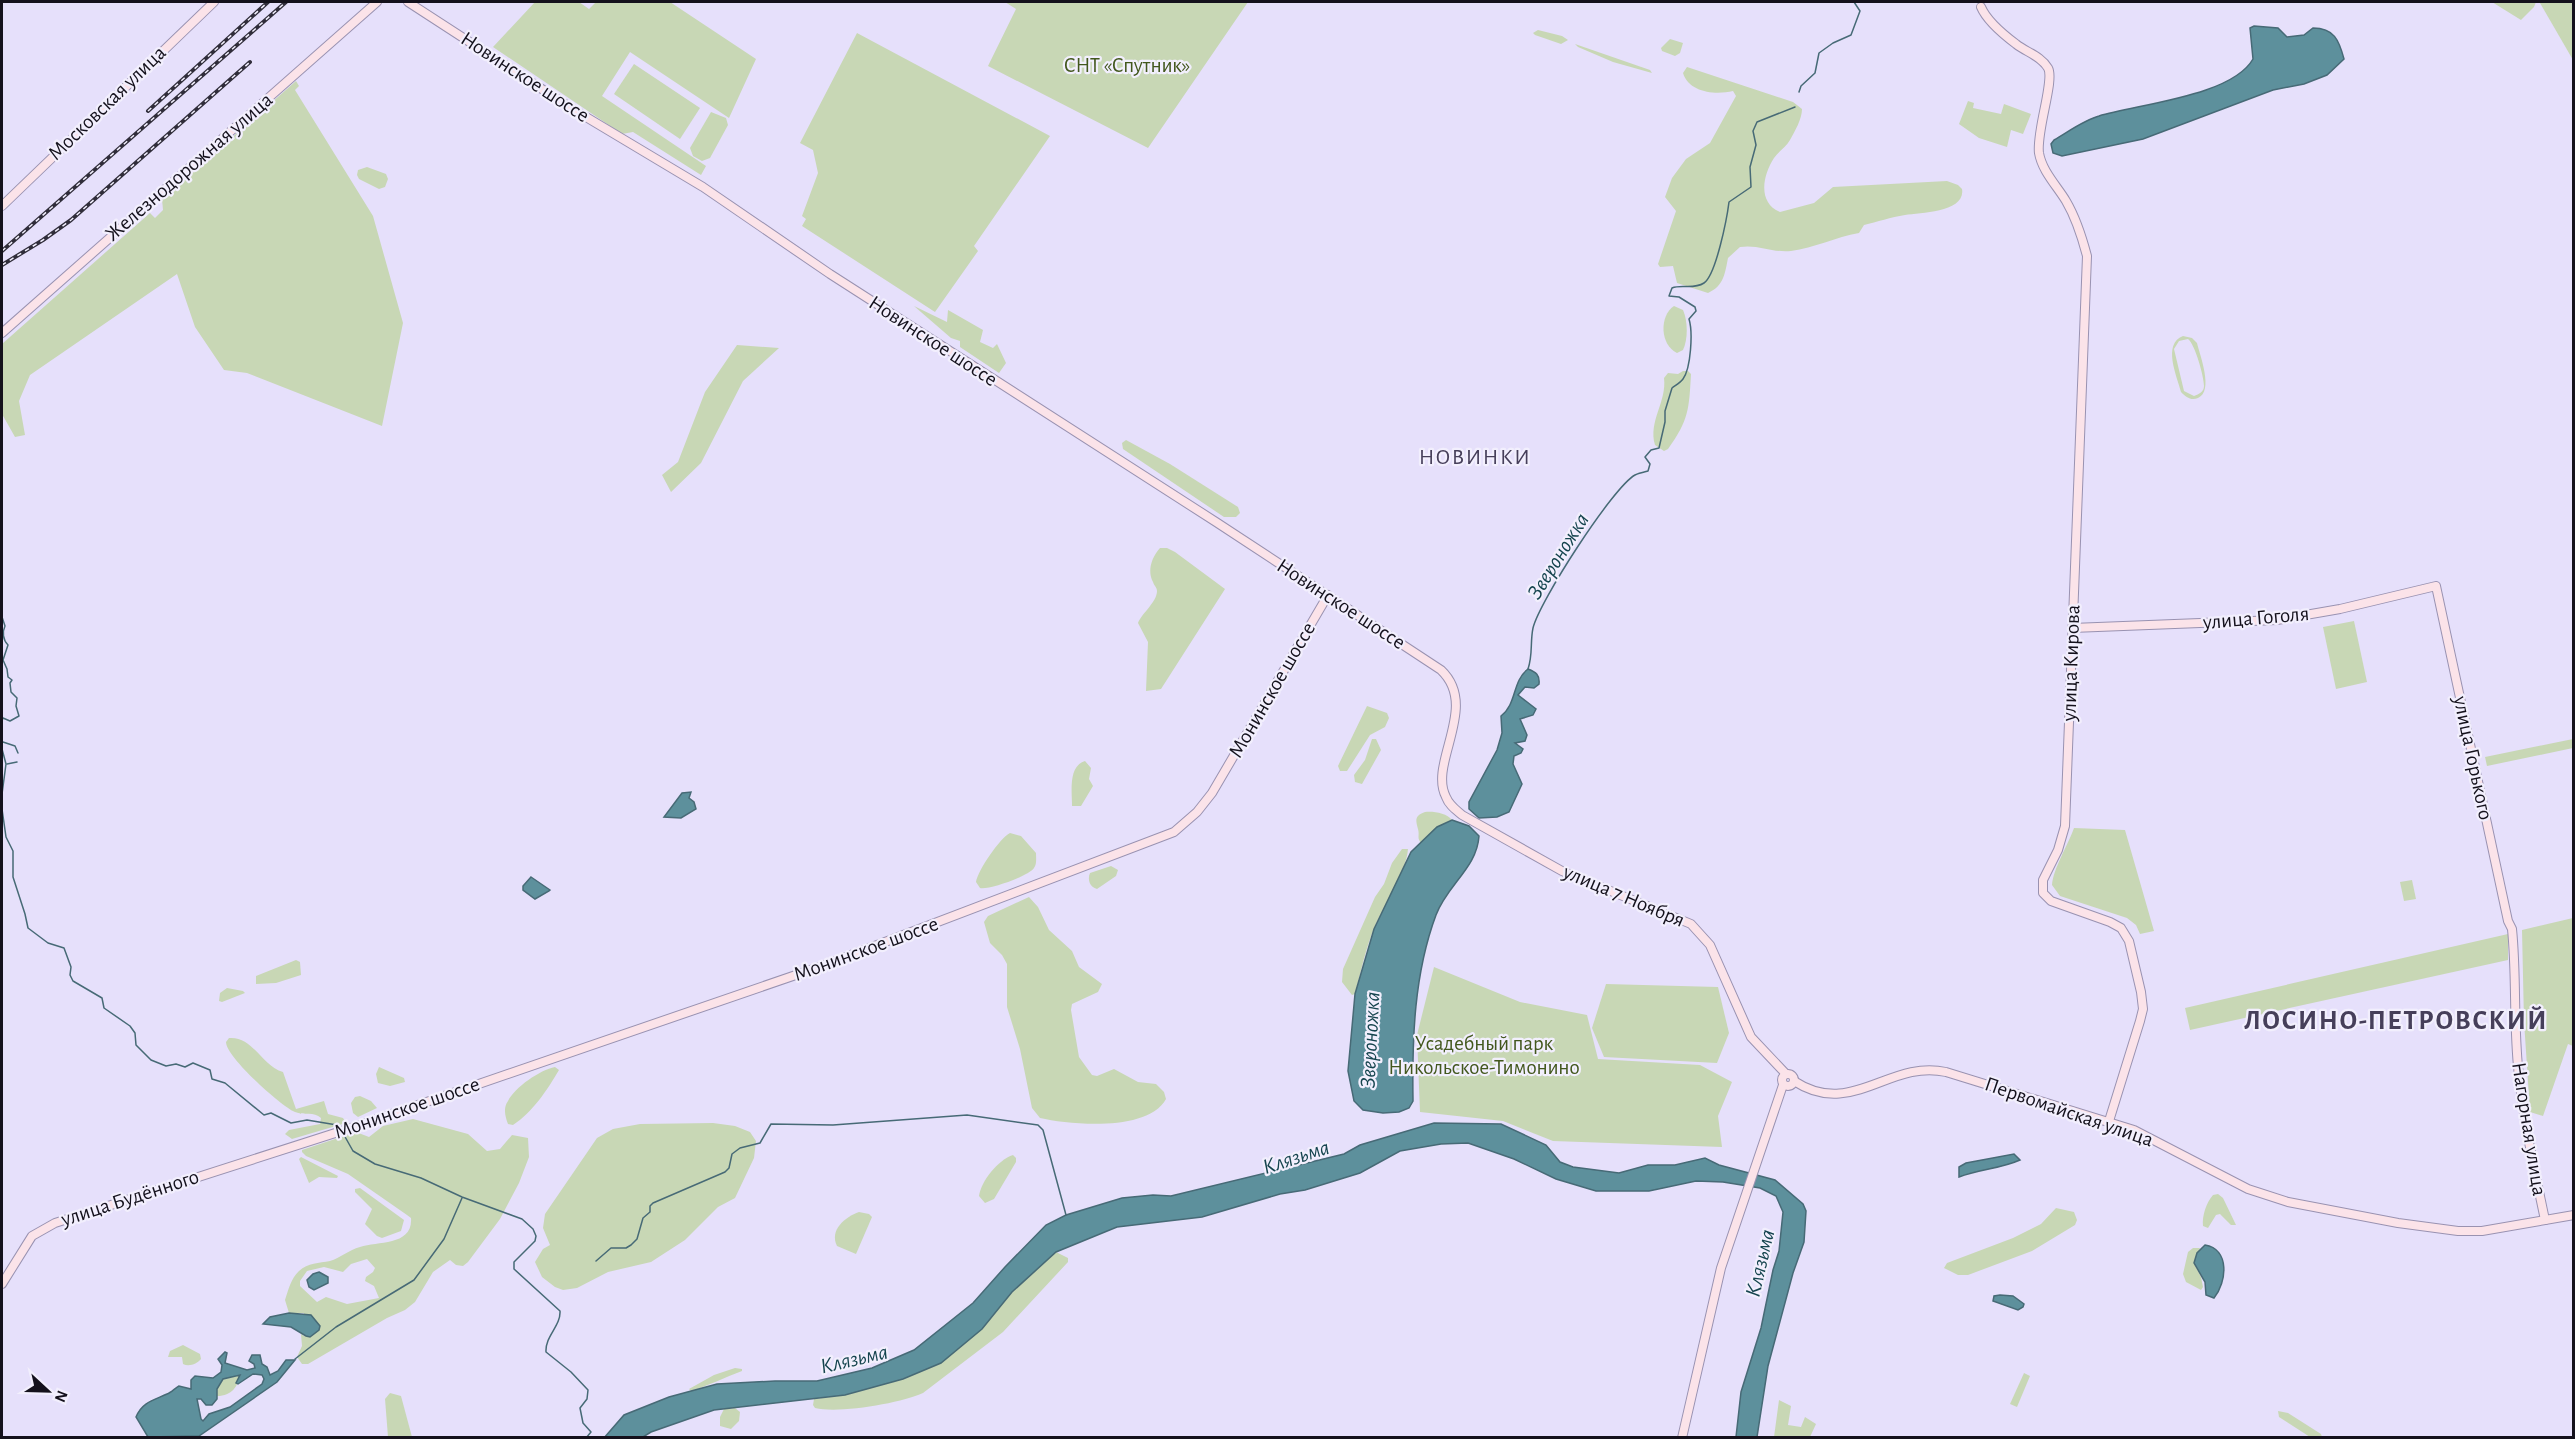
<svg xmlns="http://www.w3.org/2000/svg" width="2575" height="1439" font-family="'Alegreya Sans',sans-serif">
<rect width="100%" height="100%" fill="#e6e0fb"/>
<!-- green -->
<g fill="#c8d7b5" fill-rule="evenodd">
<polygon points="535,2 579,2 589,9 596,2 670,2 756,59 729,118 630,52 602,96 706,166 701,175 633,132 622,134 493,47"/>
<polygon points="1005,2 1248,2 1148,148 988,66 1016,9"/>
<polygon points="2492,2 2536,2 2534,7 2521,20"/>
<polygon points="2541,2 2573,2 2573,60 2540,3"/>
<polygon points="1538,30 1562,36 1568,40 1561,44 1535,35 1533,33"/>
<polygon points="857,33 1050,136 974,246 978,251 935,312 802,226 806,219 802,216 818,173 813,150 800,143"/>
<polygon points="1670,39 1683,43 1680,53 1675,56 1662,51 1661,48"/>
<polygon points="1575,44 1650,70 1652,73 1613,62 1578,47"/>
<polygon points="634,64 700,108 680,139 614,94"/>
<path d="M1687,67l106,35 9,7c0,10 -7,22 -12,31 -4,7 -11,11 -16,18 -11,17 -17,44 6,54l34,-9 19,-16 114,-6 11,4 4,4c4,23 -41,24 -57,26 -14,2 -28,7 -41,10l-5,8c-23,4 -45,15 -68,18 -18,2 -33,-7 -51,-4l-12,11c-3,15 -4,28 -20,35l-31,-10 -4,-17 -13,1 -2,-3 18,-53 -11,-14 7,-19 14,-19 24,-16 26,-47 -3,-5c-17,4 -44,2 -50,-18z"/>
<polygon points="296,81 299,86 295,90 373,216 403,323 382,426 247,373 224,370 195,327 177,274 30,375 19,401 25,435 15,437 2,414 2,344 150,213 155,218 163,210 162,199"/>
<polygon points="1968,101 1974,103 1973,108 2001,114 2004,104 2031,114 2023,134 2011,130 2007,147 1979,138 1959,124"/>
<polygon points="711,112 726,118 728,125 710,158 702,161 693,156 690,148"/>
<polygon points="367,167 386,174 388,179 385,187 379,189 359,179 357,175 358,170"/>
<polygon points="914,306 947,322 948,310 983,330 980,342 993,348 997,344 1006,363 999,373 960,347 960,341 951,338"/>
<path d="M1674,306l9,4c5,11 5,30 0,40l-6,3c-17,-8 -18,-37 -3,-47z"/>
<path d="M2183,336l9,2 5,5c3,13 17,48 1,55 -7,3 -12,-1 -17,-6 -4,-16 -19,-48 2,-56zM2188,339c7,5 16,38 16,47 0,6 -5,8 -10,10l-10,-5 -10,-42 5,-8z"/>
<polygon points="737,345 779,348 743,381 701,463 671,492 662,475 678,462 705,392"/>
<path d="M1683,371h5l3,3c-2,35 -2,46 -23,75l-4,2 -9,-6c-7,-24 12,-43 9,-67l4,-5 10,1z"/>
<polygon points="1126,440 1170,464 1238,507 1240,513 1236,517 1224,517 1123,449 1122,443"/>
<path d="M1160,548h7l8,4 50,37 -64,100 -15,2 2,-49 -10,-19c4,-10 19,-21 19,-32 0,-4 -3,-5 -4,-9 -6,-12 -1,-25 7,-34z"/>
<polygon points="2354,621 2367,682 2336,689 2323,627"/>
<polygon points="1367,706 1387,713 1389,718 1385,727 1370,735 1347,771 1340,771 1338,766"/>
<polygon points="1372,739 1376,739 1381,750 1362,784 1355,782 1354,775 1365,760"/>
<polygon points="2573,739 2573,748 2487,766 2485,757"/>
<path d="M1085,761l6,7 -2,11 4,7 -12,20h-9c0,-14 -4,-40 13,-45z"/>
<path d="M1425,812c8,-1 22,1 27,8l-15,7 -15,17c-6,-6 -2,-8 -4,-15 -2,-9 -4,-13 7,-17z"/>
<path d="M2074,828l51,2 29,101 -14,3 -4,-9 -9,-7 -67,-22 -8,-11c1,-16 16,-40 22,-57z"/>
<path d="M1010,833l11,3 15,17c0,5 1,11 -2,15 -5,8 -45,22 -54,20l-4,-6c2,-12 24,-44 34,-49z"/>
<path d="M1402,849h6c-2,24 -23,54 -33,77 -9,21 -14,45 -20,68l-3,1 -10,-13 1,-13 32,-72 9,-13 8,-21z"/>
<path d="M1111,866l7,4 -2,6 -19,13c-7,-2 -10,-9 -7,-16z"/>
<polygon points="2412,880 2416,899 2404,901 2400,882"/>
<path d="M1029,897l9,10 11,23 23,21 7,16 23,17 -4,8 -26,12 -1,6 8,47 13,18 5,1 17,-7 24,13 18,2 8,8 2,7c-18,33 -95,26 -126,19l-8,-10 -12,-59 -13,-42v-43l-5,-9 -12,-12 -6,-21 4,-6z"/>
<polygon points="2573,918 2573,1046 2568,1044 2543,1116 2530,1112 2524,1021 2522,930"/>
<polygon points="2508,934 2508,960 2190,1030 2185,1008"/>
<polygon points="296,960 300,962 301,975 276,983 256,984 256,976"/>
<polygon points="1434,967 1520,1002 1587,1015 1598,1059 1700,1065 1732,1082 1718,1116 1722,1147 1553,1141 1503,1121 1420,1112 1417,1035"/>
<polygon points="1606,984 1718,987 1729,1033 1717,1063 1604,1057 1592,1028"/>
<polygon points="227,988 243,991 245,993 222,1002 219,1001 220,993"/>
<path d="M229,1038c24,-2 33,28 54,34l13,37 28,-8 4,13 15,4 3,5 -54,16 -7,-5 4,-4 31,-6 1,-6c-7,-7 -17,-2 -26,-6 -14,-6 -69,-55 -69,-70z"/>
<polygon points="379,1067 404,1078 405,1082 390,1086 378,1083 376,1074"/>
<path d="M555,1067l4,3c-11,19 -27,43 -46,55l-5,-1c-3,-8 -5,-16 0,-23 7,-14 32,-31 47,-34z"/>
<polygon points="360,1096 371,1101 377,1108 358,1117 353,1113 351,1103 355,1097"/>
<path d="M413,1119l55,15 19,17 13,-2 12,-14 16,3 1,19 -10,26 -19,36 -32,43 -5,4 -7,-1 -6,-5 -17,12 -18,30 -10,8 -18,8 -79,46h-6l-5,-7 5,-11 -1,-12 3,2v-23h-15l-4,-13c3,-9 6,-22 14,-29 9,-8 20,-8 31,-10 10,-3 19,-11 30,-14 18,-6 53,-1 51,-29l-4,-3 -59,-41 -42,-18 -4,-4v-2l54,-18 13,5 14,-11zM367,1259l8,9 -2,4 -7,5 -1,4 9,5 5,12 -32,6 -21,-7 -9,5 -17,-16v-5l7,-10 17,-4 19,5 8,-8z"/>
<polygon points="713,1123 735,1126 750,1132 756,1141 754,1158 735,1198 718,1207 685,1240 651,1262 608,1272 577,1288 563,1290 555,1287 542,1277 535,1262 543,1249 550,1245 543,1228 545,1214 597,1138 613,1129 640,1124"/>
<path d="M1013,1155l3,3v4l-22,37 -9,4 -6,-7c2,-15 19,-36 34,-41z"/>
<polygon points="301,1157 338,1176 337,1178 319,1177 309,1183 299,1159"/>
<polygon points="360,1188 404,1220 401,1231 382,1238 377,1236 365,1224 372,1209 355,1192 355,1189"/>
<path d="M2218,1194l5,4 13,27h-5l-11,-11 -4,1 -8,13 -5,-2c-1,-10 3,-23 10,-31z"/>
<polygon points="2056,1208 2074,1212 2077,1220 2075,1225 2032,1251 1968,1275 1958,1275 1944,1268 1947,1263 2013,1238 2041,1224"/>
<path d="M859,1212l10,2 3,3 -16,37 -19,-8c-8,-16 8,-29 22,-34z"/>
<polygon points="2193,1248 2200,1248 2194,1263 2201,1277 2203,1287 2201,1290 2186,1282 2183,1274 2188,1252"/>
<path d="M1056,1252l12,6v4l-65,70 -80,61c-22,10 -84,21 -108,15l-2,-3 1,-6 31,-4 58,-16 79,-50 30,-37z"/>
<path d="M183,1345l17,9 1,5c-4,5 -12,8 -18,5l-1,-7h-14l2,-6z"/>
<path d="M735,1368l7,1v2c-17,6 -34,15 -51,20l-2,-2 25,-14z"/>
<polygon points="2024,1373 2030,1376 2017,1407 2010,1404"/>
<path d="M240,1375c-2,11 -8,21 -23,21v-7l6,-10z"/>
<polygon points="390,1393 401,1396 412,1437 388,1437 385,1399"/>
<polygon points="1779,1400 1791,1406 1788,1425 1801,1427 1805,1417 1816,1424 1810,1437 1774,1437"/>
<polygon points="735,1408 740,1412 739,1421 731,1429 720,1426 720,1417 724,1409"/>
<polygon points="2278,1411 2288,1413 2321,1434 2322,1437 2310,1437 2279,1417"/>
</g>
<!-- water -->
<g fill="#5d909c" stroke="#476a76" stroke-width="1.5" fill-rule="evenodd">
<path d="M2254,26l24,2 9,9 17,-2 9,-7c21,0 26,12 31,31l-17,16 -23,9 -31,6 -130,49 -81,17 -9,-3 -2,-9 3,-4c14,-8 30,-20 45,-24 40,-12 133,-20 154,-57l-3,-31z"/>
<path d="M1528,669c8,3 12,6 11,15l-5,4 -9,-1 -7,8 18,14 -3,6 -13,4 7,16 -2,6 -10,2 8,6 -2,4 -7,3 -1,8 9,20 -13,28 -12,5 -18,1 -10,-9v-7l28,-52 5,-17 -1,-17c16,-12 11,-35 27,-47z"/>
<polygon points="691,792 689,798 694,802 696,809 681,818 664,817 682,793"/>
<path d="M1452,820l17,6 10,10c-2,32 -32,49 -43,79 -22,59 -24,124 -23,186l-4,7 -10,4 -16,1 -20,-3 -9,-9 -6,-30 7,-77 19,-65 37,-77 26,-25z"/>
<polygon points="531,877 550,890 549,891 535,899 523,890 523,886"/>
<polygon points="1434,1123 1501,1124 1546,1145 1560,1162 1573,1167 1619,1173 1648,1165 1675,1165 1705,1158 1719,1165 1775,1180 1803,1204 1806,1211 1804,1242 1793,1273 1768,1366 1757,1437 1736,1437 1741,1392 1761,1328 1773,1270 1779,1251 1783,1212 1776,1196 1760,1188 1723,1182 1696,1181 1649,1191 1596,1191 1556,1179 1514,1159 1468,1143 1441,1144 1400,1151 1360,1173 1305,1190 1280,1194 1202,1217 1117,1227 1056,1252 1012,1292 982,1329 941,1363 903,1379 845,1395 714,1410 651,1432 643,1437 604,1438 624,1415 669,1397 717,1384 775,1381 817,1381 872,1368 914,1350 973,1303 1005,1267 1046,1225 1066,1215 1122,1198 1153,1195 1171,1196 1344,1154 1360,1145"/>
<path d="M2014,1154l6,6c-20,9 -41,9 -61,17v-10l7,-4z"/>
<path d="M2205,1245c25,4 22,37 9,53l-8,-3 -1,-13 -11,-19 3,-10z"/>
<polygon points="319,1272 328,1277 328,1283 314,1290 309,1287 307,1280 313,1274"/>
<polygon points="2000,1295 2013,1296 2024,1304 2023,1307 2018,1310 1993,1301 1994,1296"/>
<polygon points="289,1313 311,1315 320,1326 319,1330 310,1337 306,1336 291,1327 263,1324 270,1317"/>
<path d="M225,1352l2,1 -2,10 22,7 8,-2 -1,-4 -5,-3 3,-6h8l2,9 5,3 3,8 8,-4 8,-11h9l-18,22 -78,54 -51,1 -12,-20c6,-15 18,-17 31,-23 4,-1 8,-6 12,-8l12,3v-9l4,-4 18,2 8,-6 1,-7 -4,-6zM253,1374l9,1 2,4 -2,5 -32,23 -21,7 -6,7 -2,-2 -4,-20h4l5,6h6l5,-6v-10l6,-10 17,-4 -4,8 2,1z"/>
</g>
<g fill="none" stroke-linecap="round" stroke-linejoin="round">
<!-- stream -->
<g stroke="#476a76" stroke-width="1.5">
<polyline points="1799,92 1801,86 1815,73 1819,53 1833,43 1851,35 1860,11 1854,2"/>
<path d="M2,617l3,9c-3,6 -2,14 3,19l-5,15 4,9 1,8 4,3 -2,3 1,9 6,6 -1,8 3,10 -9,5 -7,-3 -1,2"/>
<path d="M1528,669c5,-14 2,-27 5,-41 6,-26 80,-141 102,-153 4,-2 9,-3 13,-4l2,-7 -5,-7 6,-7 8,-2 6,-26v-11l7,-23c4,-3 8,-5 11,-9 8,-11 10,-47 6,-60l7,-8 -1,-4 -16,-10 -10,-1 3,-8c10,-4 21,2 32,-5 12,-8 23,-65 25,-81l22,-15 -1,-20 6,-22 -3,-14 4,-9 38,-15"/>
<polyline points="2,740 2,746"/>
<polyline points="3,742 15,746 18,753"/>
<polyline points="2,749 6,764 2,794"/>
<polyline points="7,764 17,762"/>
<polyline points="2,809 6,837 13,851 13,877 25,914 28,928 48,943 64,948 71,967 70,975 73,981 102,998 104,1008 130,1026 135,1033 136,1045 151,1060 166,1066 176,1064 185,1067 193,1063 210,1070 212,1079 225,1083 264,1115 271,1113 291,1123 307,1120 337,1125"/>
<path d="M344,1135l9,16 22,13 46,14 41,19 60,22 11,10 3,7 -1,5 -21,21v7l46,42c1,15 -15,25 -14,41l25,20 17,18 -1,9 -7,9 3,15 8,9 -5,6"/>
<polyline points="596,1261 611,1248 626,1248 631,1245 637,1239 643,1218 650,1212 650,1206 653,1203 725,1172 729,1168 732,1154 740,1148 760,1143 771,1124 833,1125 967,1115 1038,1125 1043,1130 1066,1215"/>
<polyline points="295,1359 336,1327 414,1280 444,1239 462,1198"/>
</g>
<defs>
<g id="secondary">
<path d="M408,2l163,106 132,79 127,87 386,248 225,148c39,37 -13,93 5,127 3,8 9,12 16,18l100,56 129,53 19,21 41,92 35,37"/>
<path d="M1981,7c6,14 23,28 35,37 10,8 25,12 32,24 7,12 -12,63 -9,85 3,18 18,33 27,48 10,17 16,36 21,55l-22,570 -7,24 -15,30v13l8,8 59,21 11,6 8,13 12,51 2,17 -3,12 -31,100"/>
<polyline points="2,206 214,2"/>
<polyline points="2,333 377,2"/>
<path d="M2072,628l205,-8 63,-11 96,-23 72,335 4,8c5,49 1,98 7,147 5,48 16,96 26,144"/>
<circle cx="1788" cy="1080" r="6"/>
<path d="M1794,1081c58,38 95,-22 152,-9l188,58 114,59 40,13 110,21 60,8h24l92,-16"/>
<polyline points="2,1284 32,1236 55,1223 354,1127 822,966 1174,832 1197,812 1212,793 1328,595"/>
<polyline points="1682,1438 1721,1268 1783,1085"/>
</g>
</defs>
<!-- secondary casing -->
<use href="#secondary" stroke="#9992b1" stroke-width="10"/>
<!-- secondary -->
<use href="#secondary" stroke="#fbe3e9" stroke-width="8"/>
<defs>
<g id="rail">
<polyline points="148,111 268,2"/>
<polyline points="2,251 286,2"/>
<polyline points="2,265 43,240 71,220 250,62"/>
</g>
</defs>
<!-- rail casing -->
<use href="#rail" stroke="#302d3a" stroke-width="4"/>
<!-- rail -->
<use href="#rail" stroke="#f2effd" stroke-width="1.5" stroke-dasharray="4.5" stroke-linecap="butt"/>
</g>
<g text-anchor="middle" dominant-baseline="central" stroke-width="4.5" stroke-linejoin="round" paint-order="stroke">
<!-- park labels -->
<g font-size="21" fill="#42571d" stroke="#f2effd">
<text x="1127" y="65">СНТ «Спутник»</text>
<text x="1484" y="1043">Усадебный парк<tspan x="1484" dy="24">Никольское-Тимонино</tspan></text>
</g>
<!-- street labels -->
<g font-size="21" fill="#14111c" stroke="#f2effd">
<text transform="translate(525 77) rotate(33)">Новинское шоссе</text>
<text transform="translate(107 103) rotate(-44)">Московская улица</text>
<text transform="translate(189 167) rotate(-41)">Железнодорожная улица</text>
<text transform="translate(933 341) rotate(33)">Новинское шоссе</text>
<text transform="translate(1341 604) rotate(33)">Новинское шоссе</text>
<text transform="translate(2256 618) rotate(-5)">улица Гоголя</text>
<text transform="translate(2071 663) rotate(-88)">улица Кирова</text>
<text transform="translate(1272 690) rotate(-60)">Монинское шоссе</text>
<text transform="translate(2473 758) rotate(78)">улица Горького</text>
<text transform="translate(1624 896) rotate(23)">улица 7 Ноября</text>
<text transform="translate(866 949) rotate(-20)">Монинское шоссе</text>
<text transform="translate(407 1108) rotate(-19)">Монинское шоссе</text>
<text transform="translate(2069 1112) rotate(19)">Первомайская улица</text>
<text transform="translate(2529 1129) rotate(81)">Нагорная улица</text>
<text transform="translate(130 1198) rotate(-18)">улица Будённого</text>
</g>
<!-- neighbourhood labels -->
<g font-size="22" letter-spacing="1.5" fill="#463f5a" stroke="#f2effd">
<text x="1475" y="457">НОВИНКИ</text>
</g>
<!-- water labels -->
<g font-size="22" font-style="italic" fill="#15444e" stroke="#f2effd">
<text transform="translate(1558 556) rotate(-58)">Звероножка</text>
<text transform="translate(1370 1040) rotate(-87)">Звероножка</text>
<text transform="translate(1296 1157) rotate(-18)">Клязьма</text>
<text transform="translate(1760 1263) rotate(-77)">Клязьма</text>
<text transform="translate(854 1359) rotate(-13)">Клязьма</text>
</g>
<!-- district labels -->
<g font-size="27" font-weight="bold" letter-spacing="1.5" fill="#463f5a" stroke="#f2effd">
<text x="2396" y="1020">ЛОСИНО-ПЕТРОВСКИЙ</text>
</g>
</g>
<!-- border -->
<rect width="2575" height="1439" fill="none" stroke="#14111c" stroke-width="6"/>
<!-- north arrow -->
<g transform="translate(48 1391) rotate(112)" stroke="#f2effd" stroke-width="4.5" paint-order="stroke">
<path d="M0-4.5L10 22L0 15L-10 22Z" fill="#14111c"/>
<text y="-9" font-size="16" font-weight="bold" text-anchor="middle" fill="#14111c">N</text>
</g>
</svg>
